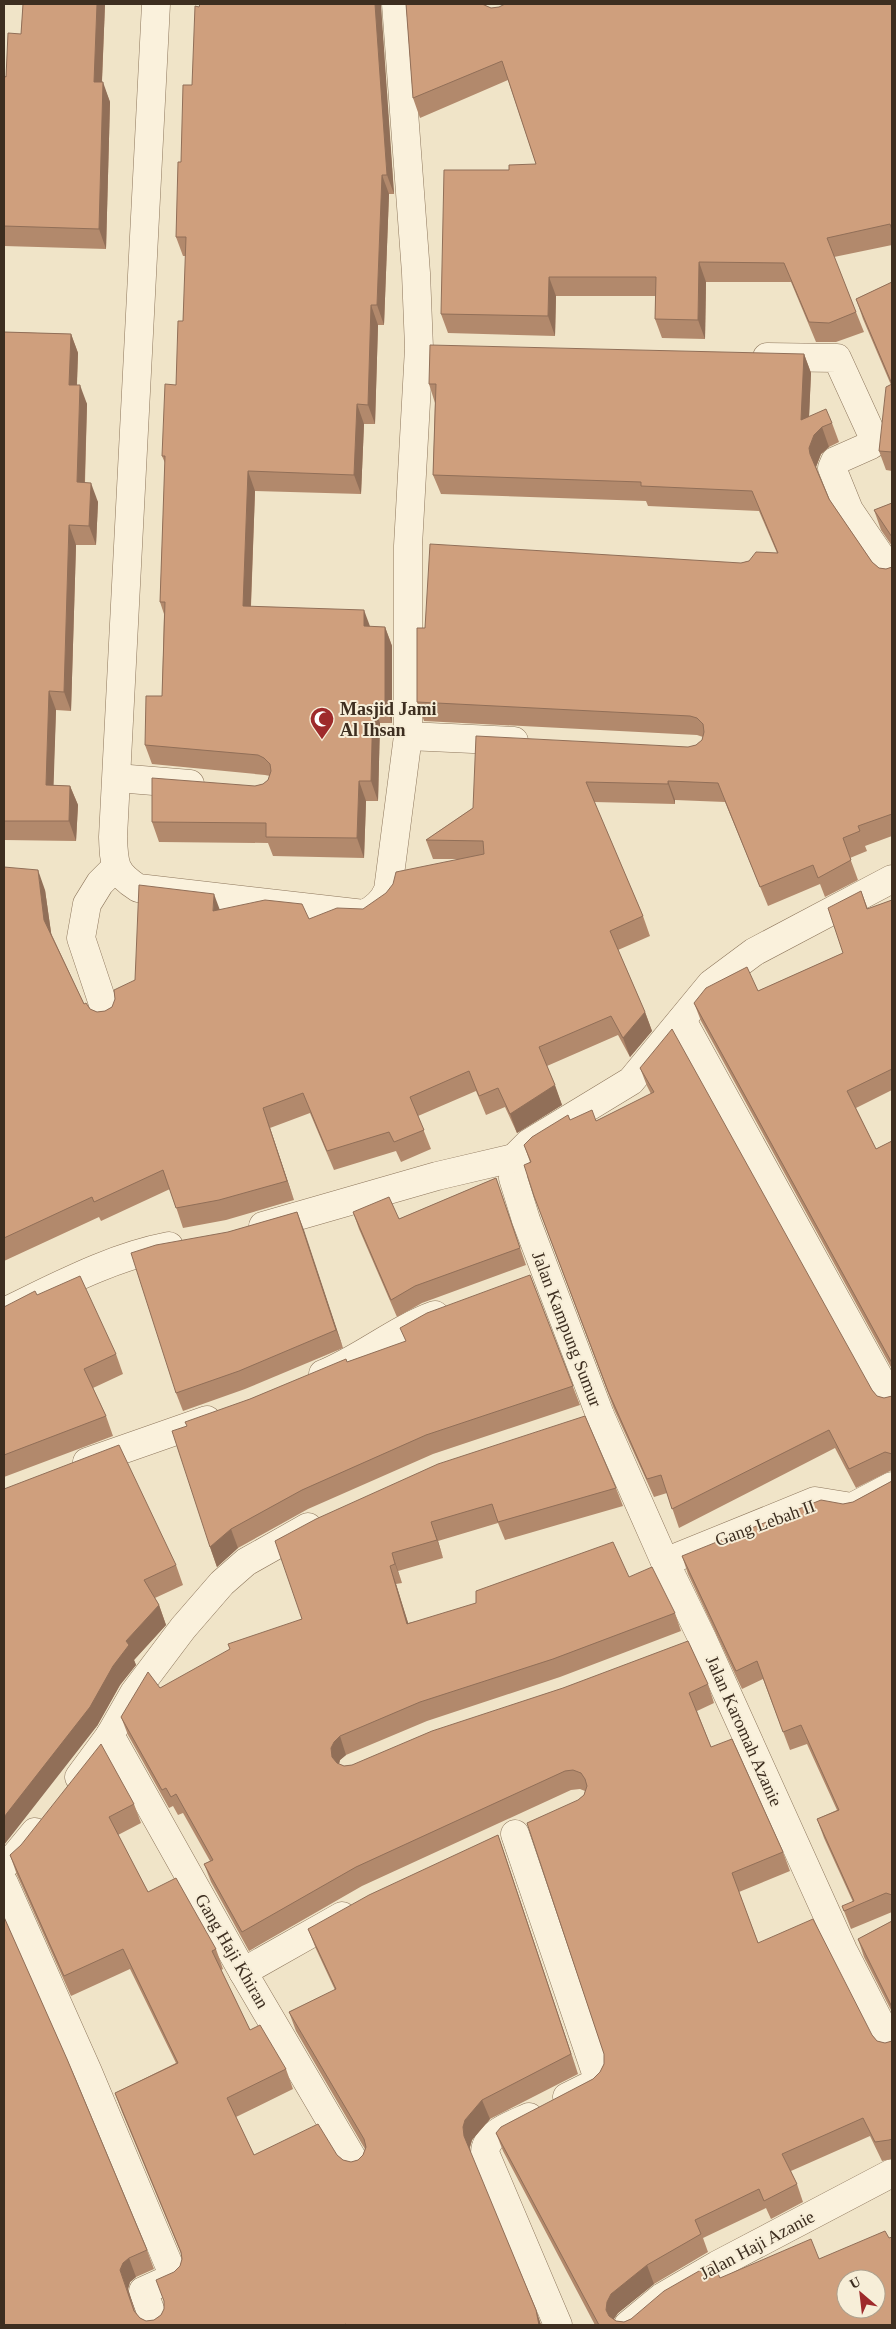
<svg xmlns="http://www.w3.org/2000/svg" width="896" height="2329" font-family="'Times New Roman',serif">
<rect width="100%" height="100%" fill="#f0e4c8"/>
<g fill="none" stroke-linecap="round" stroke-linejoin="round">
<defs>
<g id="minor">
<path d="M156,4l-43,833c1,27 1,36 25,51l226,26c11,-5 19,-12 24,-24l20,-154v-190l11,-198 -3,-75 -20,-269"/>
<polyline points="767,357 837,358 874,439 871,445 835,461 832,468 849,510 892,573"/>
<polyline points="408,736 514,741"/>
<polyline points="117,778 190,784"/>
<polyline points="892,879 754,952 711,984 631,1081 529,1143 514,1158 513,1178 526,1220 600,1415 665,1562 703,1640 843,1950 892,2046"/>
<polyline points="107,1016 81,938 87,904 100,883 116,867"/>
<polyline points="682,1020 892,1401"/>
<polyline points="263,1226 437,1176 514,1158"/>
<path d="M4,1312c52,-25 107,-55 165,-66"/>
<path d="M323,1374c39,-16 73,-45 112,-59"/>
<polyline points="87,1462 207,1420"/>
<polyline points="665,1562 815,1501 852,1507 892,1486"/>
<polyline points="110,1735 243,1972 357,2166"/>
<polyline points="79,1777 110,1735 134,1693 183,1628 222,1583 246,1562 308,1527"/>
<polyline points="515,1834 596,2073 596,2081 593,2084 567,2097"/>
<polyline points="4,1865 16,1855 35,1832"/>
<polyline points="4,1883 88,2072 174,2277 143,2291 156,2325"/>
<polyline points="243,1972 342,1916"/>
<path d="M529,2117c-15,7 -44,16 -44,36l73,172"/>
<polyline points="628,2325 662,2297 717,2265 892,2173"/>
</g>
</defs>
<!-- minor casing -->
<use href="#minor" stroke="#8d765c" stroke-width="29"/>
<!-- minor -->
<use href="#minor" stroke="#faf1dc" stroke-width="28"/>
</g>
<!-- wall -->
<g fill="#b2896c">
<polygon points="23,4 105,4 102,82 110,102 106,249 4,246 4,76 6,77 21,34"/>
<polygon points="406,4 487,4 486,6 491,8 892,4 892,245 834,257 864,332 836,342 816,342 791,282 706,282 705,339 662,338 655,319 655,296 556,296 555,336 448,333 441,314 509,170 536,164 508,80 420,118 413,98"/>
<polygon points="380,5 394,194 389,194 384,325 378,325 375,424 364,424 361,494 255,491 251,607 370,627 385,627 392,646 392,723 380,723 378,801 366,801 364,858 273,856 268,843 159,842 152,822 255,786 263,784 268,780 270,776 265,775 152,764 145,745 162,696 164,614 160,602 165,463 162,456 176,385 183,321 186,256 183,256 176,237 181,162 192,85 199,7"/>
<polygon points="892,282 892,471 886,470 879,451 891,385 863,319 856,299"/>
<polygon points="4,332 71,334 78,353 77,385 87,404 85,483 98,502 96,545 76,545 71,711 56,710 53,785 70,786 78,805 76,841 4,840"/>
<polygon points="804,354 811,373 809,417 832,423 839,442 829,447 821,454 816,467 829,499 872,562 879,568 886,569 892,567 892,836 865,846 867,851 850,858 858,880 825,897 820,884 768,906 725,802 675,800 675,804 594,802 643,916 650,936 618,950 645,1012 652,1031 630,1057 618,1035 547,1066 562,1105 517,1133 505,1107 486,1115 476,1091 418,1116 431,1149 401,1162 396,1151 334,1170 310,1113 270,1128 294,1200 226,1220 183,1228 170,1189 101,1221 99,1217 4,1261 4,867 45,890 51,933 84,1004 90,1009 97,1012 105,1011 112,1007 135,980 219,909 309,919 363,909 458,859 433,859 426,840 473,808 696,745 702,740 703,737 697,735 424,721 417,702 425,628 741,563 777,553 759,511 648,506 646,501 441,494 433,475 435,403 429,384"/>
<polygon points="892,503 892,546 881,530 874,510"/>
<polygon points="861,891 868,909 892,900 892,1090 856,1108 876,1149 892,1141 892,1369 701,1021 694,1003 758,991 843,953"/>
<polygon points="640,1068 872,1390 877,1396 884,1398 892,1396 892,1470 856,1488 835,1448 679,1528 667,1493 654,1497 614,1409 534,1196 530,1162 524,1145 570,1120 596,1121 651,1094 647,1086"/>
<polygon points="496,1178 526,1265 422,1303 397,1317 359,1229 353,1212 399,1219"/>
<polygon points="297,1212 343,1348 245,1389 183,1411 176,1393 228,1232"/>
<polygon points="530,1275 580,1405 433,1454 308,1509 238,1548 217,1567 210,1547 250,1399 347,1362 405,1342"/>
<polygon points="37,1295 116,1354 123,1374 93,1388 106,1416 113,1436 4,1477 4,1307"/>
<polygon points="892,1481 892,1912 851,1929 842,1906 853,1902 824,1838 817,1819 837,1810 807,1744 790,1750 763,1679 742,1689 688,1574 682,1556 843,1504 853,1502"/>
<polygon points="616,1488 623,1506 505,1540 498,1523 438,1541 443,1558 398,1571 402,1583 396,1584 408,1623 629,1577 675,1613 681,1631 560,1677 427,1721 346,1755 340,1760 339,1764 344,1766 352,1765 708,1684 714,1703 697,1711 711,1747 783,1852 790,1871 739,1892 758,1943 872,2035 877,2041 885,2043 892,2041 892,2159 882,2161 870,2136 791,2171 797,2184 803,2202 771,2219 766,2208 703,2238 708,2252 654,2284 618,2313 614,2319 616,2321 624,2322 720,2278 819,2259 892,2325 595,2325 503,2151 496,2133 593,2079 600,2072 604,2064 604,2054 578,1800 584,1795 585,1791 580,1789 571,1790 362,1886 249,1951 211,1882 204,1864 210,1861 183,1813 178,1815 173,1806 169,1808 128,1735 121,1717 160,1688 302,1619 316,1519"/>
<polygon points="4,1489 176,1565 183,1585 155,1598 159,1605 166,1625 134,1660 136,1665 120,1685 97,1726"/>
<polygon points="134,1804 141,1823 118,1835 148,1892 216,1949 223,1969 221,1970 250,2030 286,2069 293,2089 236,2117 254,2155 337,2155 343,2160 351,2162 358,2160 363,2155 365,2149 296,2031 289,2012 335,1990 316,1949 308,1929 498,1835 578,2074 490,2119 472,2140 470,2147 470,2152 536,2310 541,2325 4,2325 4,1917 147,2250 154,2269 136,2277 130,2282 128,2289 135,2312 140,2318 146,2321 154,2320 161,2315 164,2309 174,2272 180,2266 182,2259 182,2256 122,2112 115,2093 176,2063 130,1969 71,1996 17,1875 10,1855"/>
<polygon points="892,1921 892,2012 864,1957 858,1939"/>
</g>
<!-- shaded-wall -->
<g fill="#916f58">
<polygon points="97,4 105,4 101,102 94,82"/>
<polygon points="375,4 381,4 394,194 387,175"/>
<polygon points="103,82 110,102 106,249 99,229"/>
<polygon points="382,175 389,194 384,325 377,305"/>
<polygon points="699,262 706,282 705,339 698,320"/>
<polygon points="549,277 556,296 555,336 548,316"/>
<polygon points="371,305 378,325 375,424 368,405"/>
<polygon points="71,334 78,353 76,404 69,385"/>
<polygon points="804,354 811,373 808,439 801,420"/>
<polygon points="80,385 87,404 84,502 77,482"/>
<polygon points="357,404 364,424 361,494 354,475"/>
<polygon points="822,427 829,447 821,454 816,467 818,474 810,454 809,448 814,435"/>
<polygon points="248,471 255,491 250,626 243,606"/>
<polygon points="91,483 98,502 96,545 89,526"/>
<polygon points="69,525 76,545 71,711 64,692"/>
<polygon points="364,610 371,629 364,626"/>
<polygon points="385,627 392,646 392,723 385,704"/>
<polygon points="49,691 56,710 53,804 46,785"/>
<polygon points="373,703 380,723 378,801 371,781"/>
<polygon points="359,781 366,801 364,858 357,838"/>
<polygon points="668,781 675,800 675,804 668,784"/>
<polygon points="70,786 78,805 76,841 69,821"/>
<polygon points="38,870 45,890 52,939 44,920"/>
<polygon points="214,894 221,913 213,911"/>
<polygon points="645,1012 652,1031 630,1057 623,1038"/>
<polygon points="555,1085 562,1105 517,1133 510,1114"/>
<polygon points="263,1108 270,1128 294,1200 287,1181"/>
<polygon points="297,1212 304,1230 343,1348 336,1330"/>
<polygon points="431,1522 438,1541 443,1558"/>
<polygon points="231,1529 238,1548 217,1567 210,1547"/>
<polygon points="392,1553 402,1583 395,1564"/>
<polygon points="390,1566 396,1584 414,1642 407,1624"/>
<polygon points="159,1605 166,1625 134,1660 136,1665 120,1685 97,1726 4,1845 4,1817 126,1641"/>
<polygon points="340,1736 346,1755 340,1760 338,1767 332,1757 331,1748 334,1742"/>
<polygon points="498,1835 505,1855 578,2074 571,2054"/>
<polygon points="482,2100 490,2119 472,2140 470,2147 471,2155 464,2136 463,2127 465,2120"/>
<polygon points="129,2258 136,2277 130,2282 128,2289 140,2325 120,2270 123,2263"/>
<polygon points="647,2265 654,2284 618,2313 613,2320 613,2325 606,2310 607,2302 611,2294"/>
<polygon points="536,2310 541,2325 539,2325"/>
</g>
<!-- building -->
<g fill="#cf9f7d" stroke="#916f58" fill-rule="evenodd">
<polygon points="23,4 97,4 94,82 103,82 99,229 4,226 4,76 6,77 8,33 21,34"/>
<polygon points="200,4 375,4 387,175 382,175 377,305 371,305 368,405 357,404 354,475 248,471 243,606 364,610 364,626 385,627 385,704 373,703 371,781 359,781 357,838 266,837 266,823 152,822 152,778 255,786 263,784 268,780 271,771 270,764 264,758 258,755 145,745 146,696 162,696 165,602 160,602 165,456 162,456 165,384 176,385 178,321 183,321 186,237 176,237 178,162 181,162 183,85 192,85 195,6 199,7"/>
<polygon points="406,4 482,4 491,8 499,7 505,4 892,4 892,230 890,224 827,238 856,312 829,323 809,322 784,263 699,262 698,320 655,319 656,277 549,277 548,316 441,314 444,170 509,170 509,165 536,164 502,61 413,98"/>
<polygon points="892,282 892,384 856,299"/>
<polygon points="4,332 71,334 69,385 80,385 77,482 91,483 89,526 69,525 64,692 49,691 46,785 70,786 69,821 4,821"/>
<polygon points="430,345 804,354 801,420 826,409 832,423 822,427 814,435 809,448 810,454 829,499 872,562 879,568 886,569 892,567 892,814 858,826 860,831 843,838 851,860 818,878 813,865 760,887 718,783 668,781 668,784 586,782 643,916 610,931 645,1012 623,1038 611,1016 539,1047 555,1085 510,1114 498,1088 479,1096 469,1071 410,1097 424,1130 394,1142 389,1132 327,1151 303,1093 263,1108 287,1181 219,1200 176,1208 163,1170 94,1202 92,1197 4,1238 4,867 38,870 44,920 84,1004 86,1003 90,1009 97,1012 105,1011 112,1007 115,999 114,990 135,980 139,885 214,894 213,911 265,900 302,904 309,919 337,908 363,909 386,893 393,884 396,872 484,854 483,841 426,840 473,808 476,736 688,747 696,745 702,740 704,732 703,724 697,718 690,716 417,702 417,628 425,628 430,544 741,563 749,561 756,552 778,553 752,491 641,486 641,482 433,475 436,384 429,384"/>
<polygon points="892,384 892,452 879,451 886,387"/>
<polygon points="892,503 892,537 874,510"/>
<polygon points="861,891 867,909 892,900 892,1069 847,1091 876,1149 892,1141 892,1363 694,1003 706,988 747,967 758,991 843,953 828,908"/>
<polygon points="672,1029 872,1390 877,1396 884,1398 892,1396 892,1454 885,1452 849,1469 829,1430 672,1509 661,1475 647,1479 608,1391 534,1196 524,1165 531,1162 524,1145 532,1137 568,1115 570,1120 592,1110 596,1121 654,1092 640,1068"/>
<polygon points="496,1178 520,1248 415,1286 391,1300 353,1212 389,1197 399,1219"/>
<polygon points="297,1212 336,1330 239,1371 176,1393 131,1253 156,1245 228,1232"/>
<polygon points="530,1275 573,1386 426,1435 302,1490 231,1529 210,1547 172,1431 187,1426 185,1422 250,1399 346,1359 347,1362 406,1341 400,1328 427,1313"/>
<polygon points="80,1276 116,1354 84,1369 106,1416 4,1455 4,1307 35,1291 37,1295"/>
<path d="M585,1416l31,72 -118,34 -6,-18 -61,18 6,18 -45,13 3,11 -5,2 17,58 69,-21v-12l137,-49 16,35 23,-10 23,46 -122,46 -133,43 -80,34 -6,6 -3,6 1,9 5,6 7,3 8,-1 80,-34 131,-43 125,-47 20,43 -19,9 22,54 21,-8 51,113 -51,21 26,70 55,-24 59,116 5,6 8,2 7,-2v98l-3,1 -14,2 -12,-24 -81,36 15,30 -33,17 -5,-12 -64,31 6,14 -54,31 -36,29 -4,8 -1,8 3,6 7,5 8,1 7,-3 33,-28 49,-28 7,15 91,-39 8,20 66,-28 4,7 3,-1v88h-293l-103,-192 5,-6 92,-48 7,-7 4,-8v-10l-77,-231 51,-23 6,-5 3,-9 -2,-7 -4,-6 -8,-3 -8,1 -209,96 -114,65 -38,-68 9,-4 -37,-66 -5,3 -5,-9 -4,2 -41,-73 27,-45 12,16 70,-39 -2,-5 74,-25 -27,-78 41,-22 122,-55zM846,2279h30v30h-30z"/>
<polygon points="119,1445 176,1565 144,1580 159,1605 126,1641 129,1645 113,1666 90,1707 4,1817 4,1489"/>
<polygon points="892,1481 892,1895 886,1893 844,1911 842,1906 854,1901 817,1819 839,1810 801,1725 783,1732 757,1661 736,1671 682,1556 821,1500 843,1504 853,1502"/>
<polygon points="101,1744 134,1804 109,1817 148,1892 176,1878 216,1949 212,1951 250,2030 260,2025 286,2069 227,2098 254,2155 318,2124 337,2155 343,2160 351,2162 358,2160 363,2155 366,2147 364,2139 289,2012 336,1989 308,1929 369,1895 498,1835 571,2054 482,2100 465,2120 463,2127 464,2136 536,2310 539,2325 346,2325 346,2324 344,2325 4,2325 4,1917 67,2059 147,2250 129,2258 123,2263 120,2270 134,2311 140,2318 146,2321 154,2320 161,2315 164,2309 164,2301 156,2280 174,2272 180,2266 182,2259 181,2252 115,2093 178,2063 123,1949 64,1976 10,1855 21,1845"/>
<polygon points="892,1921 892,2007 858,1939"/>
</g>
<!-- icons -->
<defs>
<symbol id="mosque-pin" viewBox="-11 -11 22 30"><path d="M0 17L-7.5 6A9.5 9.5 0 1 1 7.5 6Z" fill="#9e2a2b" stroke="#f7eed8"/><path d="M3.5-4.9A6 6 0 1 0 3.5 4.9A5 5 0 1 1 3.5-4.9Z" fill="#fff"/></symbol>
</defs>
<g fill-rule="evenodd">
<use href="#mosque-pin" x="308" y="705" width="28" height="38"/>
</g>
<g text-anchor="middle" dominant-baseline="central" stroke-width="4" stroke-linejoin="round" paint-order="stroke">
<!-- poi labels -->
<g font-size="18" font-weight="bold" fill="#3d2e20" stroke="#f7eed8" text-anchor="start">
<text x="340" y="709">Masjid Jami<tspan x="340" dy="21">Al Ihsan</tspan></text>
</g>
<!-- street labels -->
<g font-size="18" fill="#3d2e20" stroke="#f7eed8">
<text transform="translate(567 1329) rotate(69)">Jalan Kampung Sumur</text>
<text transform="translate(765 1523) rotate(-20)">Gang Lebah II</text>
<text transform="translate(744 1731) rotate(66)">Jalan Karomah Azanie</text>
<text transform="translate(232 1951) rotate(60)">Gang Haji Khiran</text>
<text transform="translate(757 2245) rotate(-28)">Jalan Haji Azanie</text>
</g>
</g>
<!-- border -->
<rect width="896" height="2329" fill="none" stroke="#3d2e20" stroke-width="10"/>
<!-- north arrow -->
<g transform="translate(861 2294) rotate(332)"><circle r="24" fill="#f7eed8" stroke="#ada18e"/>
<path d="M0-4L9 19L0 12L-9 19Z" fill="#9e2a2b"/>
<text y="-8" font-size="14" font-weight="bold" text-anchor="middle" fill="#3d2e20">U</text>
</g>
</svg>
